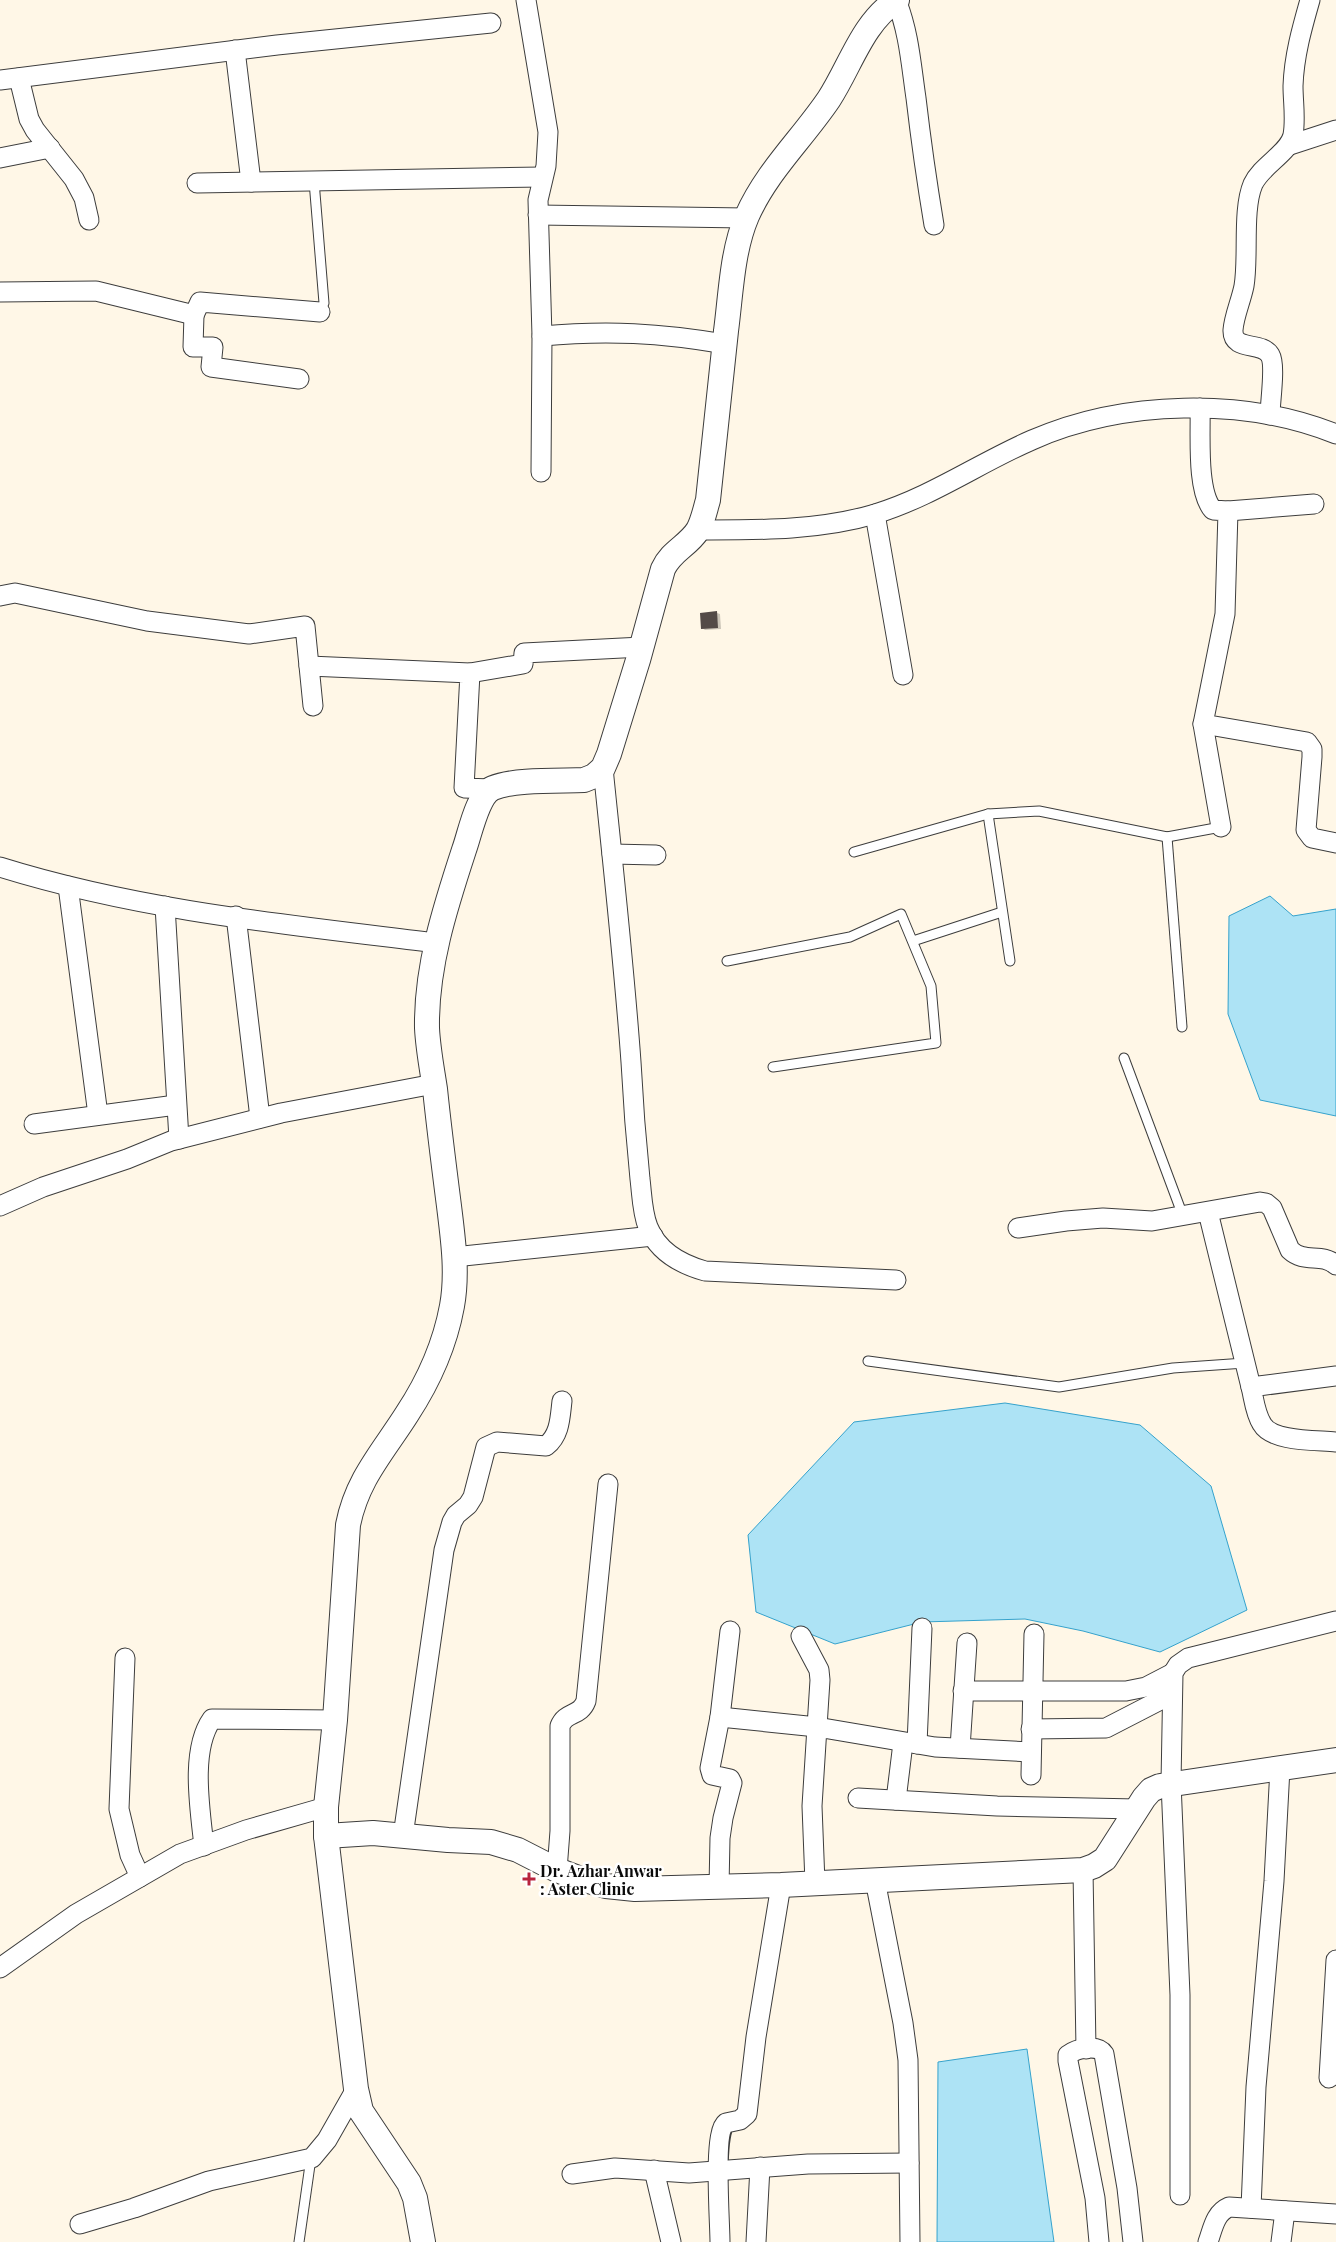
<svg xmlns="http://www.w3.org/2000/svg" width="1336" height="2242" font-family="'Playfair Display',serif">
<rect width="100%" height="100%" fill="#fff7e7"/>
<!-- water -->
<g fill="#ade3f5" stroke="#35a2cc">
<polygon points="1270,896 1293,916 1336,909 1336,1116 1260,1100 1228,1014 1229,916"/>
<polygon points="1005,1403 1140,1425 1211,1486 1247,1610 1160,1652 1083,1631 1025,1619 922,1622 835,1644 756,1612 748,1535 854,1422"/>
<polygon points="1027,2049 1054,2242 937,2242 938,2062"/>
</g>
<!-- shadow -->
<polygon fill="#0003" points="717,613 720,614 721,629 705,630 702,628"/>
<!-- building -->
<polygon fill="#534a47" points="717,611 718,628 701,629 700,613"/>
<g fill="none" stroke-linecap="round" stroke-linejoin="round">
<defs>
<g id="service">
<polyline points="314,181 324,303 320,312"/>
<polyline points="988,814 1010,961"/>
<polyline points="1167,837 1182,1027"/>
<polyline points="854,852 988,814 1039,811 1167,837 1221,827"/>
<polyline points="913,941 1002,912"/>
<polyline points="727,961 850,937 901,914 931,986 936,1043 773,1067"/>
<polyline points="1124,1058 1183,1216"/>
<polyline points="868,1361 1059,1387 1173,1368 1245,1363"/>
<polyline points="299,2242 311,2158"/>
</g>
<g id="minor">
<polyline points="526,0 548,132 546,166 538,200 542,336 541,472"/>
<path d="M896,0c13,32 15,64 20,98 5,43 11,85 18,127"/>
<polyline points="235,50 251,182"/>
<polyline points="19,78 29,119 35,130 74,179 84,198 89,220"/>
<polyline points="0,80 277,45 491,23"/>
<polyline points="1290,145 1336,130"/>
<polyline points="0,158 50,148"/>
<polyline points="197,183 542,177"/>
<polyline points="538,215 746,218"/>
<polyline points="0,292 96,291 194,315 200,302 320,312"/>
<polyline points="194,315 193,347 213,347 211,367 299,379"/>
<path d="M542,336c66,-6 118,-3 183,8"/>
<path d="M1200,408c1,25 -4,83 13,102l15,1 -3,103 -22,110 104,18 5,7v8l-6,73 6,8 24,5"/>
<path d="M1270,415c0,-13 6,-50 0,-60 -8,-14 -38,-3 -37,-25 1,-14 8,-29 11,-44 5,-29 -2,-76 9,-102 9,-19 36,-31 40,-49 3,-16 0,-33 0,-49 1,-30 9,-58 17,-86"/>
<polyline points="1228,511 1314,504"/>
<polyline points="875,514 903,675"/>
<path d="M698,530c58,0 120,1 177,-16 56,-17 104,-51 157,-74 91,-40 212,-43 304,-6"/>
<polyline points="0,596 15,593 147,621 249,634 305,626 313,706"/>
<polyline points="309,666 470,673 464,788 491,789"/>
<polyline points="470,673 523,664 524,653 642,647"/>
<polyline points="1203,724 1221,827"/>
<path d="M603,768c10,98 21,196 28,294 2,39 5,78 9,117 2,16 2,33 8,48 10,25 32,37 57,44l191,9"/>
<polyline points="612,854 656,855"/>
<path d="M0,867c141,44 290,58 437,76"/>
<polyline points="68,886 98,1115"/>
<polyline points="165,906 179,1139"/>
<polyline points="236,916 260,1118"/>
<polyline points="34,1124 176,1105"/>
<polyline points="0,1206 43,1187 127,1159 171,1141 281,1113 434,1084"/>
<polyline points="1208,1212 1251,1387"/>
<path d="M1018,1228l48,-7 37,-3 49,3 108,-19 6,1 6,5 18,42c15,14 31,2 46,15"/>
<polyline points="454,1257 653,1236"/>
<path d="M1336,1376l-85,11c3,12 4,26 11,37 10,18 55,16 74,18"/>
<polyline points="125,1658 119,1809 130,1855 140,1877"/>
<polyline points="963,1691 1126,1691 1146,1687 1173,1673"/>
<polyline points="720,1717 817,1727 820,1680 819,1670 801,1636"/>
<polyline points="1031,1729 1106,1728 1172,1694"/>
<polyline points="917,1744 922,1628"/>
<polyline points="960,1748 967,1643"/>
<polyline points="1031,1775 1034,1634"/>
<polyline points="858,1798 997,1806 1137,1809"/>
<polyline points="896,1800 903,1743"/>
<path d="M403,1836l41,-286 8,-28 4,-7 12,-10 5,-8 13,-50 11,-5 49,4c14,-11 14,-28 16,-45"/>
<path d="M204,1846c-4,-37 -14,-96 8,-127l123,1"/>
<path d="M557,1870l3,-39v-105c6,-15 20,-9 26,-25l22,-217"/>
<polyline points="1083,1870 1086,2049"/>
<polyline points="875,1880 903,2023 908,2060 910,2242"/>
<polyline points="815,1883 812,1806 817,1727 935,1747 1031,1752"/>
<polyline points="719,1887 720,1838 723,1818 732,1783 730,1779 712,1775 710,1768 720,1717 730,1631"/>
<polyline points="0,1968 76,1914 180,1854 246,1830 326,1807"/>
<polyline points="1329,2078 1336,1960"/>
<polyline points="654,2170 671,2242"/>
<polyline points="572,2174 615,2168 689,2173 808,2164 909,2163"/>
<polyline points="1180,2195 1180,1995 1171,1783 1173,1673 1178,1665 1188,1658 1336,1621"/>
<polyline points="1251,2208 1256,2087 1274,1881 1280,1768"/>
<polyline points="80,2224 134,2208 209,2181 312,2158 327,2140 356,2089"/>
<path d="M720,2242c0,-20 -7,-110 6,-119l14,-3 7,-6 9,-77 25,-152"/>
<polyline points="756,2242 760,2167"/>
<path d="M1099,2242l-4,-44 -27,-137v-6c9,-7 30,-11 36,-1l23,134 6,54"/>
<path d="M1208,2242c5,-14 7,-29 21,-35l107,7"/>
<polyline points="1281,2242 1285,2211"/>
</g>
<g id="tertiary">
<polyline points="326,1836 373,1833 448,1840 491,1842 518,1850 557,1870 578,1878 606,1886 635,1889 781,1885 1083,1870 1094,1866 1105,1859 1144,1798 1151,1790 1160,1786 1336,1760"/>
<path d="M423,2242l-8,-44 -6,-15 -48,-72 -5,-22 -30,-253v-29l9,-87 13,-195c9,-46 35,-73 59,-111 21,-32 38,-70 45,-108 6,-33 1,-67 -3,-100 -5,-39 -10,-78 -14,-117 -3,-20 -7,-40 -8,-61 -1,-61 18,-120 37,-178 6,-16 13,-55 29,-62 21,-9 67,-7 91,-8l10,-4 9,-8 6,-14 29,-94 25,-91c8,-18 25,-23 35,-39 5,-9 7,-20 10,-30 6,-57 12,-113 18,-169 5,-38 6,-80 21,-115 20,-45 55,-77 82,-117 22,-34 33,-76 68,-99"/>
</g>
</defs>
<!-- service casing -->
<use href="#service" stroke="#3d3d3d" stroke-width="11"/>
<!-- minor casing -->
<use href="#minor" stroke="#3d3d3d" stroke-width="21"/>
<!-- tertiary casing -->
<use href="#tertiary" stroke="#3d3d3d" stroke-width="26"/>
<!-- service -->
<use href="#service" stroke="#fff" stroke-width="9"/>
<!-- minor -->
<use href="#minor" stroke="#fff" stroke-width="19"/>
<!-- tertiary -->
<use href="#tertiary" stroke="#fff" stroke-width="24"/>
</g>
<!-- markers -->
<path fill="#b8243e" stroke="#fff" stroke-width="2" d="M526.5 1871.5h5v5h5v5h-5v5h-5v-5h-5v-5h5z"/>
<g text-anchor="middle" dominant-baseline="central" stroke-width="5" stroke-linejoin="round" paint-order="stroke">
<!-- poi labels -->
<g font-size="16" font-weight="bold" fill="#0a0a0a" stroke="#fff" text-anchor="start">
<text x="540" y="1870">Dr. Azhar Anwar<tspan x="540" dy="18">: Aster Clinic</tspan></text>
</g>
</g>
</svg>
